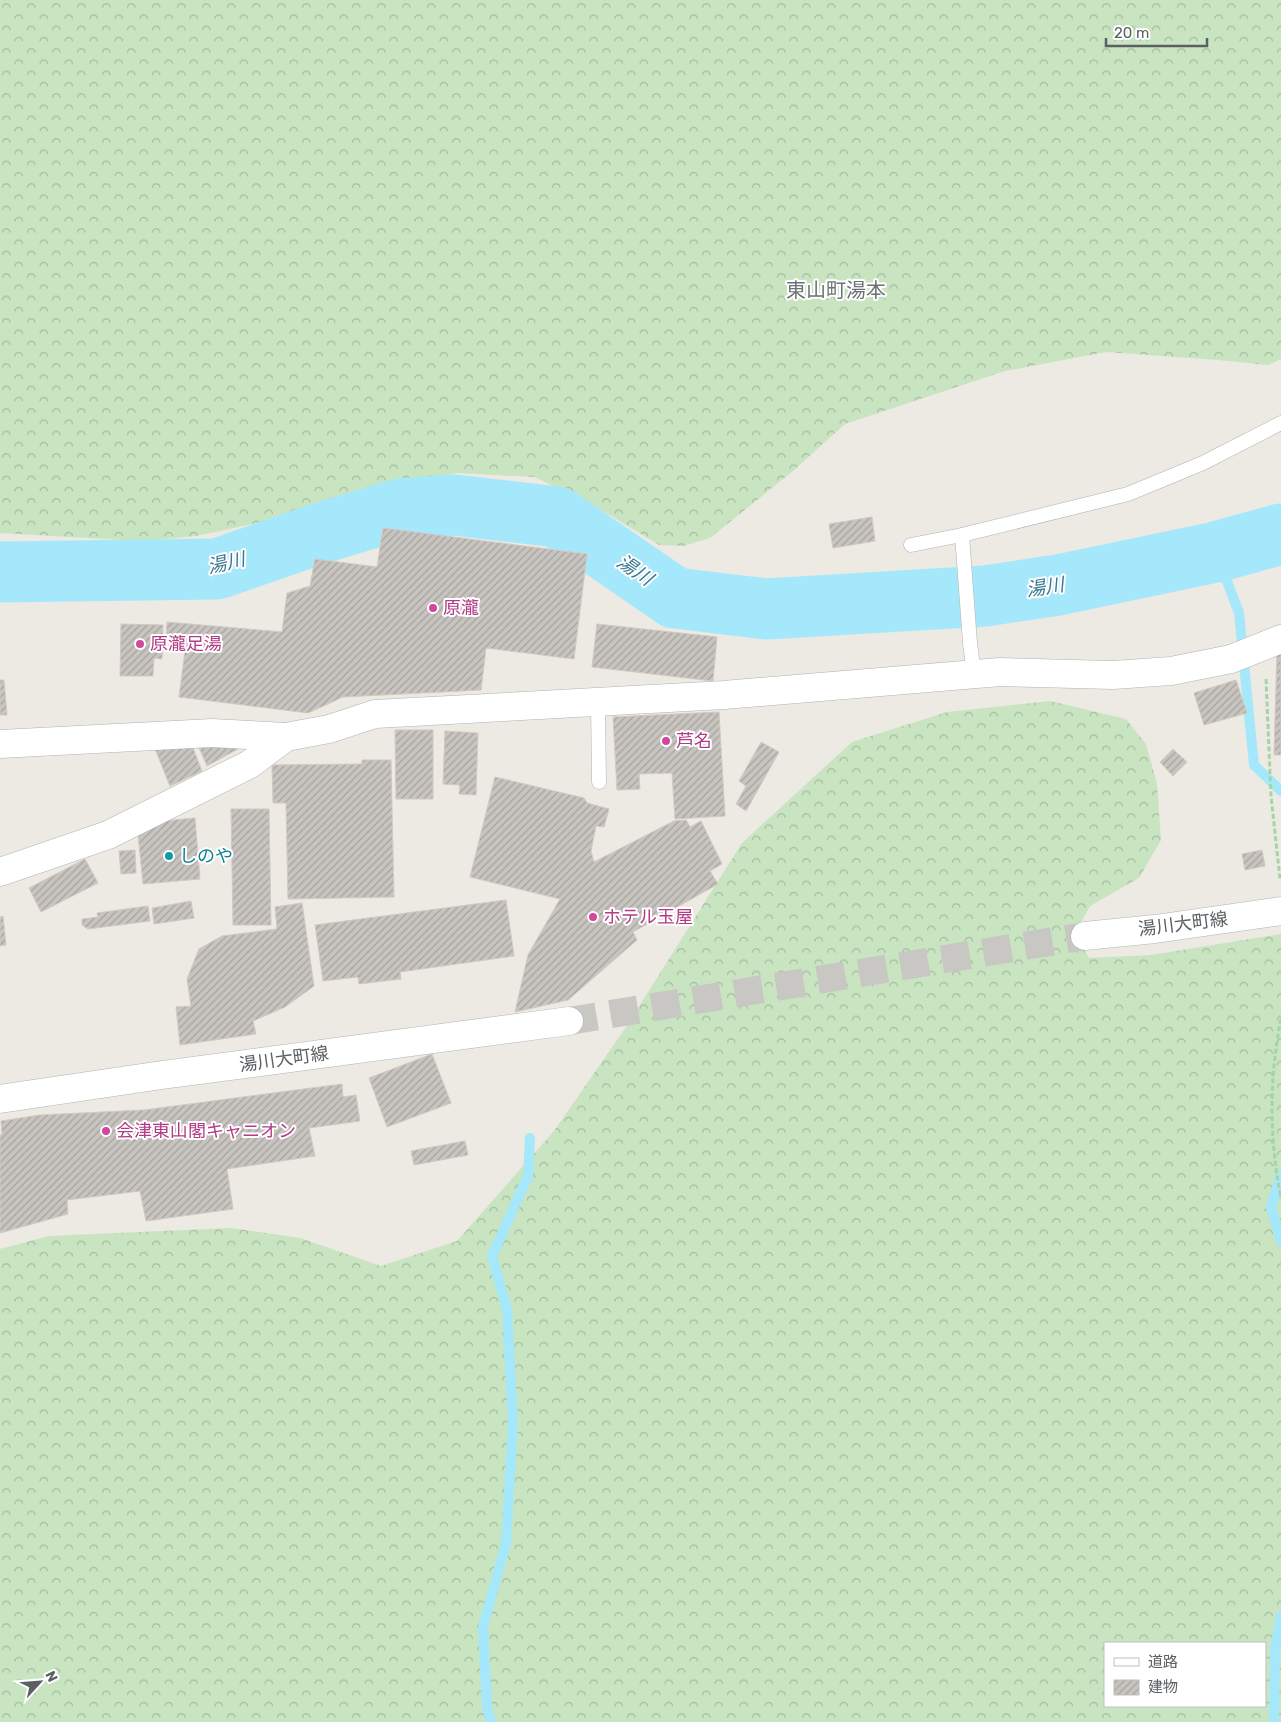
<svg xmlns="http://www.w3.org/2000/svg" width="1281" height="1722" font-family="Rubik,'Noto Sans JP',sans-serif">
<defs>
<pattern id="forest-crowns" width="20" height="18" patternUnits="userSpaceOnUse" patternTransform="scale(1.25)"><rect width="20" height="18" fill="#c8e4c0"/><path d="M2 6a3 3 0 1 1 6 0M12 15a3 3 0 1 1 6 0" fill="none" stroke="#a5bca0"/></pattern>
<pattern id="building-hatch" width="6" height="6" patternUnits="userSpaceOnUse" patternTransform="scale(1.25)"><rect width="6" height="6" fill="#c8c4c0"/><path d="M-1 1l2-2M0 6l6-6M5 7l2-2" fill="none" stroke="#a5a3a0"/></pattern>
</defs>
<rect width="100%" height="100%" fill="#ede9e3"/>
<!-- forest -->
<g fill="url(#forest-crowns)" fill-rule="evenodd">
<polygon points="0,0 1281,0 1281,359 1268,365 1218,360 1106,352 1005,371 845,424 793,471 710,538 683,546 659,545 598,508 535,477 459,473 403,481 271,520 196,536 142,541 0,533"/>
<path d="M1050,701l76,18 20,25 11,40 4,56 -22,38 -49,28 -15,27 14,25 62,-3 130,-21v788h-1281v-473l49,-13 182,-8 69,10 81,28 76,-25 97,-110 72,-104 116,-184 110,-101 95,-30zM1105,1643h160v63h-160z"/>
</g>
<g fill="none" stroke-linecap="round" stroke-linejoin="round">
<!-- stream -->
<g stroke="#a5e8fc" stroke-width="10">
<polyline points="1216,552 1239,613 1254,765 1281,791"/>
<polyline points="1281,1176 1271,1207 1281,1241"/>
<polyline points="491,1722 487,1707 483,1627 506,1543 513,1422 507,1309 492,1256 528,1176 530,1138"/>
<polyline points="1274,1722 1275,1651 1281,1616"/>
</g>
<!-- river -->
<polyline stroke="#a5e8fc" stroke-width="61" points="0,572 217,569 315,535 400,509 454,505 557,517 675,598 766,609 985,596 1058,585 1216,552 1281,534"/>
</g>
<!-- building -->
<g fill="url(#building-hatch)" stroke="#d2c9c1">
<polygon points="872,517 875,541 833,548 829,524"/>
<polygon points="383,528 587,554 574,659 486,648 481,690 343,697 308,713 179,697 186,643 166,640 167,622 282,632 287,593 310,586 315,559 377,567"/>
<polygon points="121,624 163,625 162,659 154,658 153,676 120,676"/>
<polygon points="597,624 717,637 713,681 592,667"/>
<polygon points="1277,650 1281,651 1281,755 1274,755"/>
<polygon points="0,680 4,680 7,715 0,715"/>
<polygon points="1236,680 1247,713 1204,725 1194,693"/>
<polygon points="719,712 725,816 675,819 672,773 639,774 640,789 617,790 613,717"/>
<polygon points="395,730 433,730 433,799 396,799"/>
<polygon points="445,731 478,733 476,795 459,794 460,785 443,784"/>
<polygon points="233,740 238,749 207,766 197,743"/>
<polygon points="761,742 779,752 746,811 736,804 746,786 739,781"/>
<polygon points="191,743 202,771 170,786 153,744"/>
<polygon points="1173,749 1187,762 1173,776 1160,762"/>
<polygon points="362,760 391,760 394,897 288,899 286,803 273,803 272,765 362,764"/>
<polygon points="495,777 584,798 587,803 609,809 604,827 596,826 591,851 594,862 674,821 686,820 690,827 701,821 722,864 710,871 718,884 633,932 637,940 568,1000 515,1012 528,955 560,899 470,877"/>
<polygon points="231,809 269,809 271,925 233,925"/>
<polygon points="195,818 200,879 143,884 138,834 162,821"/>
<polygon points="135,850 136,873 121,874 119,851"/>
<polygon points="1262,850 1265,866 1245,870 1242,854"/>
<polygon points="85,859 98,883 41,912 29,888"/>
<polygon points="506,900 514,956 400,972 401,979 359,984 358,977 323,981 315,925"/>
<polygon points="191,901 194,918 154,924 152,908"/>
<polygon points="302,903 314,986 285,1007 253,1021 256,1034 180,1045 176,1007 191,1006 187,979 199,949 222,936 277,929 275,907"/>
<polygon points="148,906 150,921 88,929 82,925 82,919 98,917 97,913"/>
<polygon points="3,916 6,945 0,946 0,917"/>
<polygon points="432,1054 451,1103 387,1127 369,1078"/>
<polygon points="342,1084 343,1097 356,1095 360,1121 309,1128 315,1156 227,1169 233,1209 146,1221 140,1191 67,1200 68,1214 0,1233 0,1135 2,1135 1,1121 40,1115 144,1110"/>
<polygon points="465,1141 468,1155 414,1165 411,1151"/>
</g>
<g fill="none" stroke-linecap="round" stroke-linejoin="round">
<!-- secondary-tunnel -->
<polyline stroke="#c8c7c3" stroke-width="28" stroke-dasharray="28 14" stroke-linecap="butt" points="569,1021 1085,936"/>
<defs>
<g id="service">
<polyline points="962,535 970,643 974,674"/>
<polyline points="911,545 962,535 1128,494 1203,463 1281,423"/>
<polyline points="598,702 599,782"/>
</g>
<g id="minor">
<polyline points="0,744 212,733 286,737"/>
<polyline points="0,872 108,835 250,764 286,737 329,729 375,714 724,695 1000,672 1113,675 1171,671 1231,659 1281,639"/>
</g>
<g id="secondary">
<polyline points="1085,936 1155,929 1281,911"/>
<polyline points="0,1099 162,1075 569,1021"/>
</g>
</defs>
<!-- service casing -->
<use href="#service" stroke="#aeb2b5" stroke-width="15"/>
<!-- minor casing -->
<use href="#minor" stroke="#aeb2b5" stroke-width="29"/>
<!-- secondary casing -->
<use href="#secondary" stroke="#afb4b8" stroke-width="29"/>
<!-- path -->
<g stroke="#a4d5a6" stroke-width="3" stroke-dasharray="5 2.5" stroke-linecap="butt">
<polyline points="1266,679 1271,796 1280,879"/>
<path d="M1281,1019c-12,59 -12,120 0,179"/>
</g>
<!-- service -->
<use href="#service" stroke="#fff" stroke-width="14"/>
<!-- minor -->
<use href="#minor" stroke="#fff" stroke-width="28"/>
<!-- secondary -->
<use href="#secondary" stroke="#fff" stroke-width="28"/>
</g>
<!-- markers -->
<g fill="#d1479c" stroke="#fff" stroke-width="2">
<circle cx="433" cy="608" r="5"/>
<circle cx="140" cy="644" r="5"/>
<circle cx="666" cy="741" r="5"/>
<circle cx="593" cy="917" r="5"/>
<circle cx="106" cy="1131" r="5"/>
</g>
<circle fill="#0f9aa8" stroke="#fff" stroke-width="2" cx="169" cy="856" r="5"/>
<g text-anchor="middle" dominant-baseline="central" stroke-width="4" stroke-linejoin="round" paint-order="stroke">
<!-- hotel labels -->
<g font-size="18" fill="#b23c85" stroke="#fff" text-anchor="start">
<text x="443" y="608">原瀧</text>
<text x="150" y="644">原瀧足湯</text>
<text x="676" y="741">芦名</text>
<text x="603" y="917">ホテル玉屋</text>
<text x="116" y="1131">会津東山閣キャニオン</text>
</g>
<!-- culture labels -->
<g font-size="18" fill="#0d838f" stroke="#fff" text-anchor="start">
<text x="179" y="856">しのや</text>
</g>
<!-- street labels -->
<g font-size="18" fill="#5b6063" stroke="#fff">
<text transform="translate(1183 924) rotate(-7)">湯川大町線</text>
<text transform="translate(284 1059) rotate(-8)">湯川大町線</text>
</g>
<!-- water labels -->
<g font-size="19" font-style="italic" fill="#3a7893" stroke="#fff">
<text transform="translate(226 563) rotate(-13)">湯川</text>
<text transform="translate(635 570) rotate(34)">湯川</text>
<text transform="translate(1045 587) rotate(-9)">湯川</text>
</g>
<!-- quarter labels -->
<g font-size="20" fill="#6c7275" stroke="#fff">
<text x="836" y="290">東山町湯本</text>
</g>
</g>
<!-- legend -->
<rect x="1104" y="1642" width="162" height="65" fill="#ffffff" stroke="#bdbfc1"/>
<rect x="1114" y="1658" width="25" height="8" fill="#ffffff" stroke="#bdbfc1"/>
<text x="1148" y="1667" font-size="15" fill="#5b6063">道路</text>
<rect x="1114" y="1680" width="25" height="15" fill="url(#building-hatch)" stroke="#bdbfc1"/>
<text x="1148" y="1692" font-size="15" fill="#5b6063">建物</text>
<!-- north arrow -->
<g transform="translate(40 1682) rotate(64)" stroke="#ffffff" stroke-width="4" paint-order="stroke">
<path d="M0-4L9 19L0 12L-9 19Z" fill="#5b6063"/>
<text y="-8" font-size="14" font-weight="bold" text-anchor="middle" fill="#5b6063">N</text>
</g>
<!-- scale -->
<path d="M1106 38v8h101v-8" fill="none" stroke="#5b6063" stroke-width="2.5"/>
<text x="1114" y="38" font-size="15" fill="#5b6063" stroke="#ffffff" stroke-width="4" paint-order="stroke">20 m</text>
</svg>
